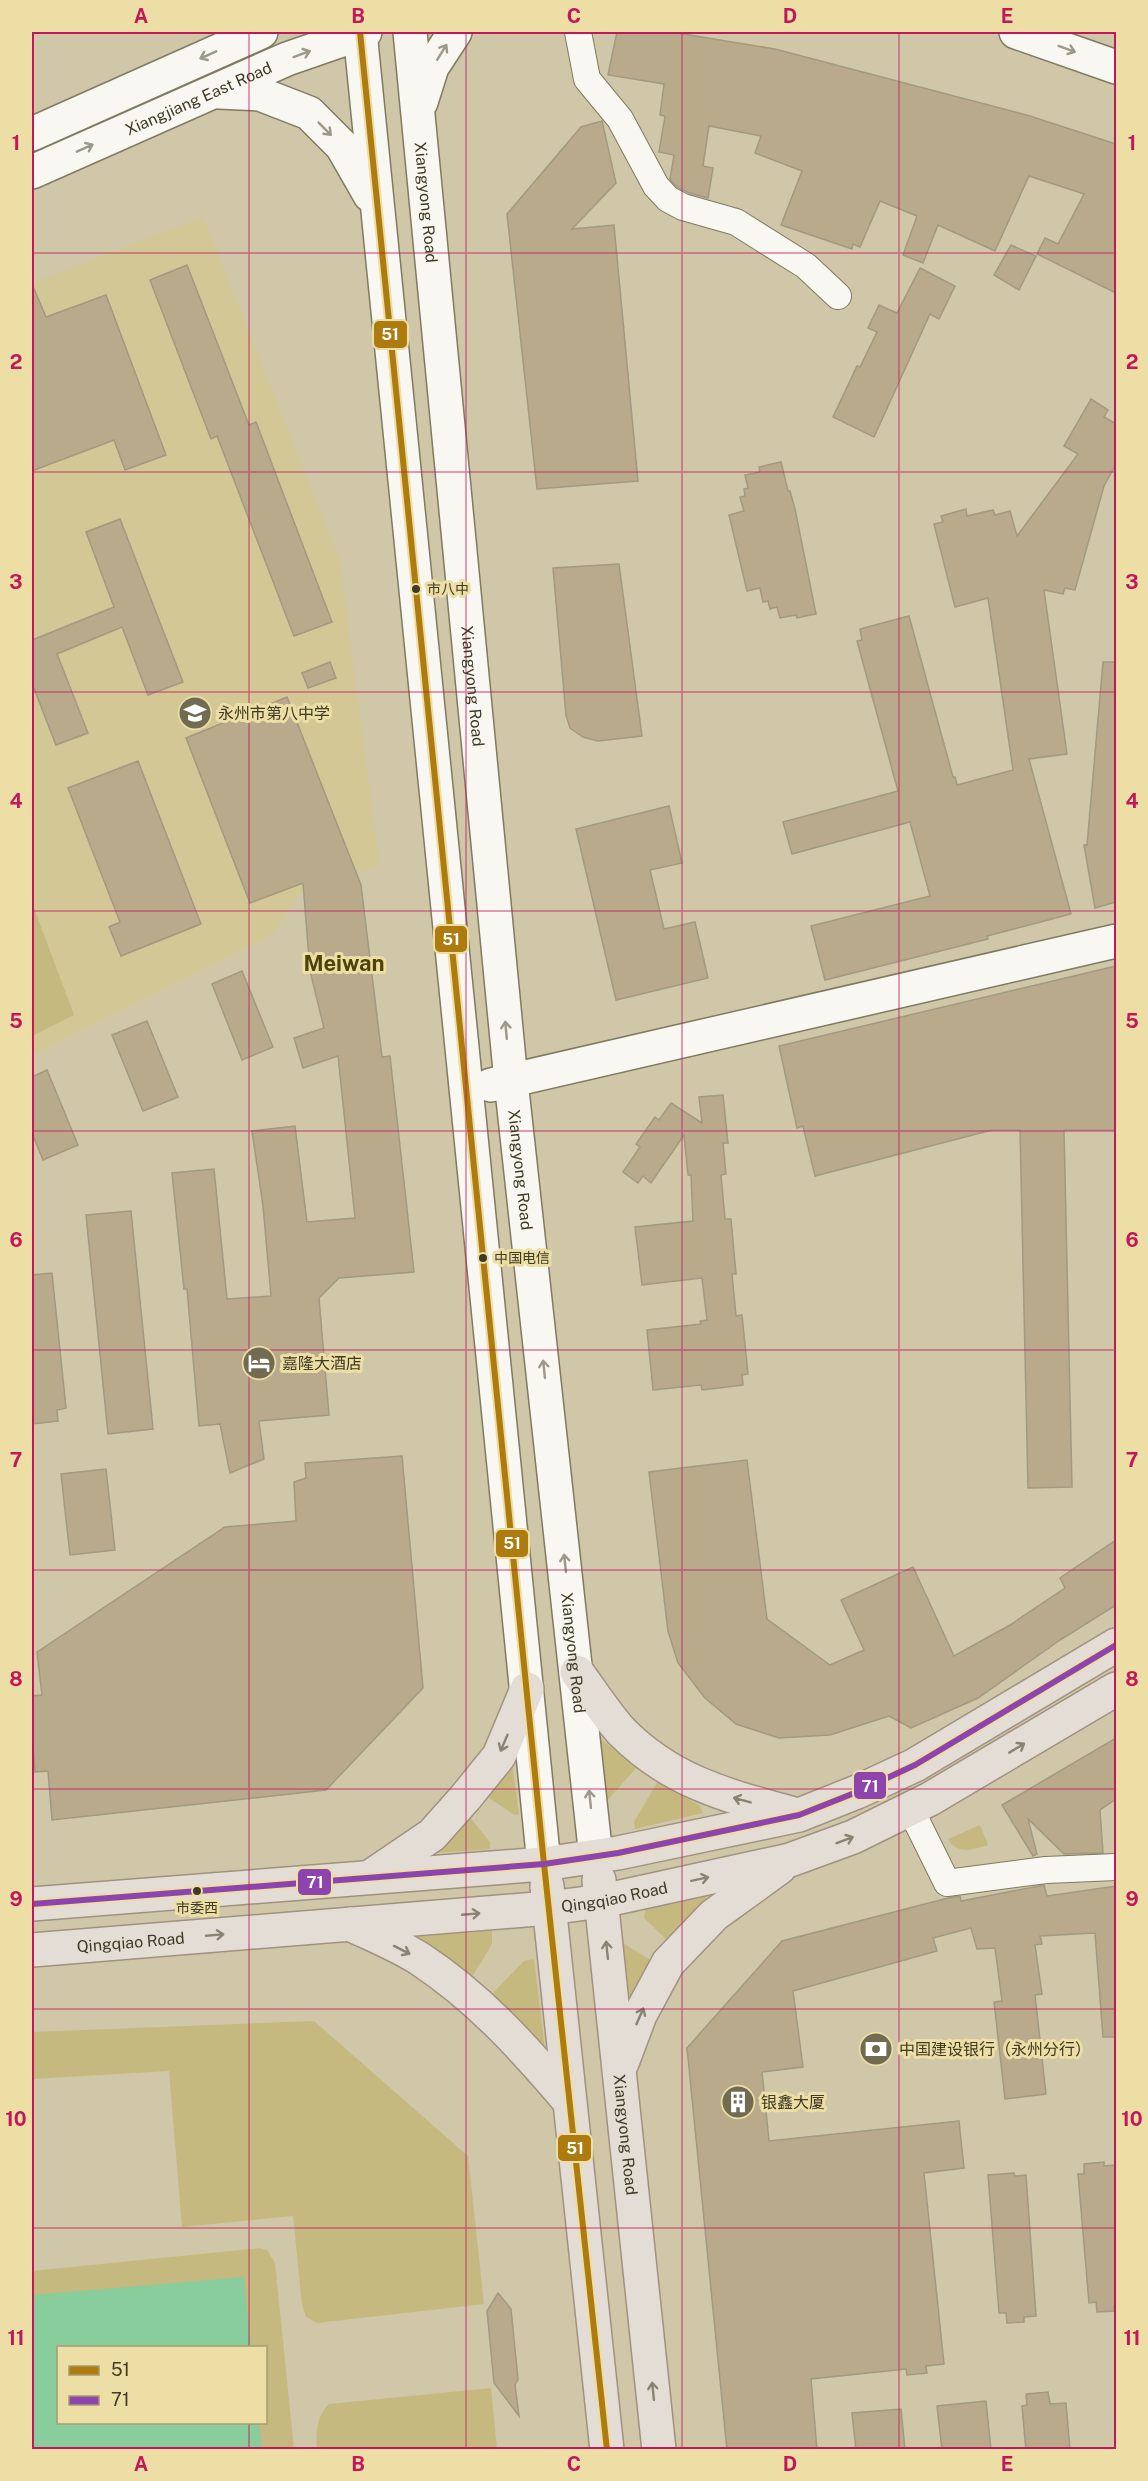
<svg xmlns="http://www.w3.org/2000/svg" width="1148" height="2481" font-family="'Public Sans','Noto Sans SC',sans-serif">
<rect width="100%" height="100%" fill="#cfc7a8"/>
<!-- built -->
<polygon fill="#d3c796" points="203,217 340,561 379,865 298,894 272,935 32,1055 32,283"/>
<!-- green -->
<g fill="#c6b980" fill-rule="evenodd">
<polygon points="32,903 74,1015 32,1036"/>
<polygon points="598,1737 637,1767 606,1802"/>
<polygon points="512,1762 519,1814 515,1815 478,1791"/>
<polygon points="658,1781 700,1806 703,1813 635,1829 634,1822"/>
<polygon points="463,1809 490,1842 490,1849 435,1853 432,1850"/>
<path d="M980,1825l8,20c-15,5 -31,10 -40,-6z"/>
<polygon points="703,1897 707,1898 709,1901 669,1942 644,1918 645,1908"/>
<polygon points="492,1931 492,1944 470,1980 414,1942 416,1937 422,1936"/>
<polygon points="621,1942 654,1962 632,1995 625,1996"/>
<polygon points="534,1959 545,2049 489,1997 524,1961"/>
<polygon points="314,2021 468,2156 484,2304 317,2323 306,2317 302,2305 293,2216 182,2227 169,2071 32,2079 32,2032"/>
<path d="M260,2248l7,2 8,13 19,186 -262,1v-179zM58,2348h208v74h-208z"/>
<path d="M491,2388l6,61h-180c-1,-18 -1,-32 12,-45z"/>
</g>
<!-- water -->
<polygon fill="#88cd9b" points="244,2277 251,2347 58,2348 58,2422 259,2423 262,2449 32,2449 32,2295"/>
<!-- building -->
<g fill="#b8aa8a" stroke="#a29982" stroke-width="1.5">
<polygon points="617,32 671,32 775,49 1030,116 1116,144 1116,293 1037,254 1045,238 1058,244 1084,194 1029,176 995,251 938,225 923,263 903,255 917,216 880,201 860,247 853,244 852,249 781,225 802,171 755,153 761,136 709,126 703,166 713,168 708,198 689,193 677,187 670,179 674,155 659,152 665,116 660,115 664,84 608,75"/>
<polygon points="602,121 616,183 572,229 614,225 638,481 537,489 507,214 581,127"/>
<polygon points="1011,245 1036,256 1019,290 994,275"/>
<polygon points="187,265 249,425 256,422 332,622 294,636 217,436 211,439 150,280"/>
<polygon points="920,268 955,286 939,319 930,314 874,437 833,417 857,366 860,367 877,332 868,328 879,305 897,313"/>
<polygon points="32,284 46,317 106,295 166,455 125,470 114,440 32,471"/>
<polygon points="1091,399 1108,410 1104,417 1116,424 1116,464 1104,486 1075,590 1065,588 1063,594 1044,590 1067,754 1029,759 1071,914 987,936 988,939 825,980 811,926 930,896 910,822 792,854 783,822 898,791 857,641 862,640 860,629 909,616 953,777 955,777 957,785 1013,770 988,598 955,607 934,524 943,522 941,516 966,509 967,516 993,510 995,515 1010,511 1017,536 1078,454 1064,446"/>
<polygon points="781,462 788,491 790,491 795,509 816,614 797,618 796,615 780,618 777,607 770,609 768,601 763,602 760,588 747,591 729,515 744,511 740,497 745,496 744,489 748,488 745,475 760,472 759,467"/>
<polygon points="120,519 183,682 148,695 122,627 57,654 88,733 56,745 32,683 32,640 114,607 86,532"/>
<polygon points="619,564 642,736 598,741 583,737 570,728 566,715 553,568"/>
<polygon points="330,662 336,678 308,688 302,673"/>
<polygon points="1103,662 1116,662 1116,902 1095,908 1084,845 1087,845"/>
<polygon points="287,697 361,885 382,1057 390,1056 414,1272 339,1278 319,1298 329,1415 259,1421 264,1459 230,1473 220,1424 199,1426 187,1289 184,1289 172,1173 214,1169 227,1299 271,1296 263,1206 252,1131 295,1126 307,1222 355,1218 338,1056 303,1068 294,1038 324,1028 310,971 303,883 250,903 186,738"/>
<polygon points="138,761 201,924 121,956 109,927 120,922 68,788"/>
<polygon points="669,806 682,863 650,870 664,929 695,922 708,978 616,1000 576,829"/>
<polygon points="1116,966 1116,1130 1064,1130 1072,1487 1028,1488 1020,1130 992,1130 815,1176 803,1126 797,1128 779,1046"/>
<polygon points="242,971 273,1047 242,1060 212,984"/>
<polygon points="147,1021 178,1097 143,1111 112,1035"/>
<polygon points="47,1070 78,1145 43,1160 32,1133 32,1077"/>
<polygon points="723,1095 728,1143 723,1143 726,1174 721,1175 725,1219 731,1219 736,1274 732,1274 736,1316 742,1315 748,1374 742,1375 743,1385 702,1390 701,1385 653,1390 647,1330 701,1324 700,1321 707,1320 702,1278 642,1285 635,1227 693,1221 691,1175 688,1175 684,1135 651,1183 643,1176 638,1183 623,1172 640,1147 636,1144 655,1117 659,1120 671,1103 702,1123 699,1097"/>
<polygon points="131,1211 153,1429 108,1434 86,1215"/>
<polygon points="52,1273 66,1408 57,1410 58,1421 32,1424 32,1275"/>
<polygon points="402,1456 423,1688 326,1790 52,1820 48,1771 35,1772 32,1730 32,1696 42,1695 37,1652 225,1527 296,1521 294,1482 306,1478 305,1463"/>
<polygon points="747,1460 767,1619 830,1665 864,1650 841,1600 913,1567 954,1656 1010,1625 1065,1588 1060,1578 1116,1540 1116,1605 1060,1640 978,1698 911,1728 889,1716 830,1735 779,1738 736,1724 705,1698 678,1663 668,1631 649,1472"/>
<polygon points="106,1469 115,1550 70,1555 61,1474"/>
<polygon points="1116,1738 1116,1799 1100,1810 1103,1853 1064,1854 1028,1819 1037,1854 1033,1856 1002,1805"/>
<polygon points="1044,1885 1047,1896 1116,1886 1116,2037 1103,2037 1095,1933 1040,1936 1042,1944 1035,1945 1042,1994 1035,1995 1046,2094 1005,2099 994,2002 1002,2001 995,1948 977,1949 971,1928 933,1938 937,1951 793,1991 803,2067 762,2072 769,2141 959,2121 964,2168 924,2173 944,2364 926,2366 927,2373 907,2375 906,2369 811,2379 817,2450 727,2450 687,2048 782,1941 948,1898 960,1896 961,1901"/>
<polygon points="1104,2162 1104,2166 1116,2165 1116,2306 1114,2306 1114,2311 1097,2312 1096,2302 1089,2303 1078,2174 1084,2174 1084,2164"/>
<polygon points="1014,2173 1015,2176 1026,2175 1036,2316 1024,2317 1024,2322 1007,2323 1006,2313 999,2313 988,2175"/>
<polygon points="498,2293 511,2309 518,2379 515,2385 519,2416 494,2383 487,2311"/>
<polygon points="1048,2392 1050,2404 1066,2403 1070,2450 1026,2450 1022,2406 1027,2405 1026,2394"/>
<polygon points="986,2401 991,2450 942,2450 937,2406"/>
<polygon points="901,2409 905,2450 856,2450 852,2413"/>
</g>
<g fill="none" stroke-linecap="round" stroke-linejoin="round">
<defs>
<g id="street">
<polyline points="578,32 587,79 620,119 656,186 668,199 683,207 736,222 806,266 838,296"/>
<polyline points="911,1810 947,1883 1046,1870 1116,1867"/>
</g>
<g id="secondary">
<polyline points="360,32 544,1864"/>
<path id="s1" d="M410,32l101,1049 85,776"/>
<polyline points="1016,32 1116,67"/>
<polyline points="219,92 260,94 309,113 342,146 370,195"/>
<polyline points="421,102 432,67 455,32"/>
<polyline points="32,134 261,32"/>
<path id="s2" d="M32,172l255,-113 78,-27"/>
<polyline points="491,1085 1116,941"/>
</g>
<g id="primary">
<path d="M577,1672c14,19 28,41 44,59 50,51 107,65 173,83"/>
<polyline points="373,1875 432,1835 465,1798 499,1756 527,1689"/>
<path id="s3" d="M599,1880l60,570"/>
<polyline points="547,1886 607,2450"/>
<polyline points="32,1904 544,1864 618,1853 799,1815 857,1792 915,1765 1116,1645"/>
<path d="M350,1924c23,11 48,21 70,35 59,39 104,89 149,142"/>
<path id="s4" d="M32,1950l517,-42 53,-7 188,-41 63,-23 77,-38 186,-110"/>
<polyline points="622,2063 640,2015 668,1963 714,1915 779,1868"/>
</g>
</defs>
<!-- street casing -->
<use href="#street" stroke="#807a61" stroke-width="28"/>
<!-- secondary casing -->
<use href="#secondary" stroke="#807a61" stroke-width="36"/>
<!-- primary casing -->
<use href="#primary" stroke="#a0927f" stroke-width="36"/>
<!-- street -->
<use href="#street" stroke="#f8f7f2" stroke-width="26"/>
<!-- secondary -->
<use href="#secondary" stroke="#f8f7f2" stroke-width="33"/>
<!-- primary -->
<use href="#primary" stroke="#e4ddd6" stroke-width="33"/>
<defs>
<polyline id="bus-1" points="360,32 544,1864 607,2450"/>
<polyline id="bus-2" points="32,1904 544,1864 618,1853 799,1815 857,1792 915,1765 1116,1645"/>
</defs>
<!-- bus-1 casing -->
<use href="#bus-1" stroke="#ecdea5" stroke-width="10"/>
<!-- bus-2 casing -->
<use href="#bus-2" stroke="#ecdea5" stroke-width="10"/>
<!-- bus-1 -->
<use href="#bus-1" stroke="#ad7b0e" stroke-width="6"/>
<!-- bus-2 -->
<use href="#bus-2" stroke="#8e44ad" stroke-width="6"/>
</g>
<!-- one-way arrows -->
<defs><path id="oneway-shaft" d="M-6 0H5M1.5-3L5.5 0L1.5 3" fill="none" stroke-width="1.6" stroke-linecap="round" stroke-linejoin="round" transform="scale(1.5)"/></defs>
<g stroke="#9c988a">
<use href="#oneway-shaft" transform="translate(1067 49) rotate(20)"/>
<use href="#oneway-shaft" transform="translate(442 52) rotate(-58)"/>
<use href="#oneway-shaft" transform="translate(302 54) rotate(-20)"/>
<use href="#oneway-shaft" transform="translate(208 55) rotate(156)"/>
<use href="#oneway-shaft" transform="translate(325 129) rotate(45)"/>
<use href="#oneway-shaft" transform="translate(85 148) rotate(-24)"/>
<use href="#oneway-shaft" transform="translate(506 1030) rotate(-95)"/>
<use href="#oneway-shaft" transform="translate(544 1369) rotate(-96)"/>
<use href="#oneway-shaft" transform="translate(565 1563) rotate(-96)"/>
<use href="#oneway-shaft" transform="translate(590 1799) rotate(-96)"/>
</g>
<g stroke="#898374">
<use href="#oneway-shaft" transform="translate(504 1743) rotate(113)"/>
<use href="#oneway-shaft" transform="translate(1017 1748) rotate(-31)"/>
<use href="#oneway-shaft" transform="translate(742 1800) rotate(-165)"/>
<use href="#oneway-shaft" transform="translate(845 1840) rotate(-21)"/>
<use href="#oneway-shaft" transform="translate(700 1879) rotate(-12)"/>
<use href="#oneway-shaft" transform="translate(471 1914) rotate(-5)"/>
<use href="#oneway-shaft" transform="translate(215 1935) rotate(-5)"/>
<use href="#oneway-shaft" transform="translate(402 1950) rotate(27)"/>
<use href="#oneway-shaft" transform="translate(607 1950) rotate(-96)"/>
<use href="#oneway-shaft" transform="translate(640 2016) rotate(-66)"/>
<use href="#oneway-shaft" transform="translate(653 2391) rotate(-96)"/>
</g>
<!-- grid -->
<path fill="none" stroke="#c2185b" stroke-width="1.5" stroke-opacity="0.55" d="M249,32v2316M466,32v2418M682,32v2418M899,32v2418M32,253h1084M32,472h1084M32,692h1084M32,911h1084M32,1131h1084M32,1350h1084M32,1570h1084M32,1789h1084M32,2009h1084M32,2228h1084M249,2422v28"/>
<!-- icons -->
<defs>
<symbol id="school-disc" viewBox="-11 -11 22 22"><circle r="9.5" fill="#716b52" stroke="#ecdea5"/><path d="M0-5L7-2L0 1L-7-2ZM-4 1L0 2.5L4 1V4Q0 6-4 4Z" fill="#fff"/></symbol>
<symbol id="hotel-disc" viewBox="-11 -11 22 22"><circle r="9.5" fill="#716b52" stroke="#ecdea5"/><path d="M-6-4.5h1.5V1H6V5H4.5V3h-9V5H-6ZM-4 0a1.8 1.8 0 1 1 3.6 0ZM.5 0V-2.5h3Q6-2.5 6 0Z" fill="#fff"/></symbol>
<symbol id="bank-disc" viewBox="-11 -11 22 22"><circle r="9.5" fill="#716b52" stroke="#ecdea5"/><path d="M-6-4H6V4H-6ZM0-2.3a2.3 2.3 0 1 0 0 4.6a2.3 2.3 0 1 0 0-4.6Z" fill="#fff"/></symbol>
<symbol id="building-disc" viewBox="-11 -11 22 22"><circle r="9.5" fill="#716b52" stroke="#ecdea5"/><path d="M-4-6H4V6H1V3H-1V6H-4ZM-2.5-4.3h1.7v1.8h-1.7ZM.8-4.3h1.7v1.8H.8ZM-2.5-1h1.7V.8h-1.7ZM.8-1h1.7V.8H.8Z" fill="#fff"/></symbol>
</defs>
<g fill-rule="evenodd">
<use href="#school-disc" x="176" y="694" width="38" height="38"/>
<use href="#hotel-disc" x="240" y="1344" width="38" height="38"/>
<use href="#bank-disc" x="857" y="2030" width="38" height="38"/>
<use href="#building-disc" x="719" y="2083" width="38" height="38"/>
</g>
<!-- markers -->
<g fill="#3f3a23" stroke="#ecdea5" stroke-width="2">
<circle cx="416" cy="589" r="5"/>
<circle cx="483" cy="1258" r="5"/>
<circle cx="197" cy="1891" r="5"/>
</g>
<g text-anchor="middle" dominant-baseline="central" stroke-width="6" stroke-linejoin="round" paint-order="stroke">
<!-- bus labels -->
<g font-size="14" fill="#3f3a23" stroke="#ecdea5" text-anchor="start">
<text x="427" y="589">市八中</text>
<text x="494" y="1258">中国电信</text>
<text x="197" y="1908" text-anchor="middle">市委西</text>
</g>
<!-- street labels -->
<g font-size="16" fill="#3f3a23" stroke="#ecdea5">
<text stroke="none"><textPath href="#s2" startOffset="182">Xiangjiang East Road</textPath></text>
<text stroke="none"><textPath href="#s1" startOffset="171">Xiangyong Road</textPath></text>
<text stroke="none"><textPath href="#s1" startOffset="657">Xiangyong Road</textPath></text>
<text stroke="none"><textPath href="#s1" startOffset="1143">Xiangyong Road</textPath></text>
<text stroke="none"><textPath href="#s1" startOffset="1629">Xiangyong Road</textPath></text>
<text stroke="none"><textPath href="#s4" startOffset="585">Qingqiao Road</textPath></text>
<text stroke="none"><textPath href="#s4" startOffset="99">Qingqiao Road</textPath></text>
<text stroke="none"><textPath href="#s3" startOffset="256">Xiangyong Road</textPath></text>
</g>
<!-- poi labels -->
<g font-size="16" fill="#3f3a23" stroke="#ecdea5" text-anchor="start">
<text x="218" y="713">永州市第八中学</text>
<text x="282" y="1363">嘉隆大酒店</text>
<text x="899" y="2049">中国建设银行（永州分行）</text>
<text x="761" y="2102">银鑫大厦</text>
</g>
<!-- district labels -->
<g font-size="22" font-weight="bold" fill="#4e4205" stroke="#ecdea5">
<text x="344" y="963">Meiwan</text>
</g>
</g>
<g stroke="#ecdea5" stroke-width="2">
<rect x="373" y="320" width="35" height="29" rx="6" fill="#ad7b0e"/>
<rect x="434" y="925" width="34" height="28" rx="6" fill="#ad7b0e"/>
<rect x="495" y="1529" width="34" height="29" rx="6" fill="#ad7b0e"/>
<rect x="853" y="1771" width="34" height="29" rx="6" fill="#8e44ad"/>
<rect x="297" y="1868" width="35" height="28" rx="6" fill="#8e44ad"/>
<rect x="557" y="2134" width="35" height="28" rx="6" fill="#ad7b0e"/>
</g>
<g font-size="16" text-anchor="middle" font-weight="bold" fill="#fff">
<text x="390" y="340">51</text>
<text x="451" y="945">51</text>
<text x="512" y="1549">51</text>
<text x="870" y="1792">71</text>
<text x="315" y="1888">71</text>
<text x="575" y="2154">51</text>
</g>
<!-- border -->
<rect width="1148" height="2481" fill="none" stroke="#ecdea5" stroke-width="66"/>
<!-- legend -->
<rect x="57" y="2346" width="210" height="78" fill="#ecdea5" stroke="#a79c71" stroke-width="1.5"/>
<rect x="69" y="2366" width="30" height="9" fill="#ad7b0e" stroke="#a79c71" stroke-width="1.5"/>
<text x="111" y="2376" font-size="18" fill="#3f3a23">51</text>
<rect x="69" y="2396" width="30" height="9" fill="#8e44ad" stroke="#a79c71" stroke-width="1.5"/>
<text x="111" y="2406" font-size="18" fill="#3f3a23">71</text>
<rect x="33" y="33" width="1082" height="2415" fill="none" stroke="#c2185b" stroke-width="2"/>
<g font-size="20" text-anchor="middle" font-weight="bold" fill="#c2185b">
<text x="141" y="23">A</text>
<text x="358" y="23">B</text>
<text x="574" y="23">C</text>
<text x="790" y="23">D</text>
<text x="1007" y="23">E</text>
<text x="16" y="150">1</text>
<text x="1132" y="150">1</text>
<text x="16" y="369">2</text>
<text x="1132" y="369">2</text>
<text x="16" y="589">3</text>
<text x="1132" y="589">3</text>
<text x="16" y="808">4</text>
<text x="1132" y="808">4</text>
<text x="16" y="1028">5</text>
<text x="1132" y="1028">5</text>
<text x="16" y="1247">6</text>
<text x="1132" y="1247">6</text>
<text x="16" y="1467">7</text>
<text x="1132" y="1467">7</text>
<text x="16" y="1686">8</text>
<text x="1132" y="1686">8</text>
<text x="16" y="1906">9</text>
<text x="1132" y="1906">9</text>
<text x="16" y="2126">10</text>
<text x="1132" y="2126">10</text>
<text x="16" y="2345">11</text>
<text x="1132" y="2345">11</text>
<text x="141" y="2471">A</text>
<text x="358" y="2471">B</text>
<text x="574" y="2471">C</text>
<text x="790" y="2471">D</text>
<text x="1007" y="2471">E</text>
</g>
</svg>
